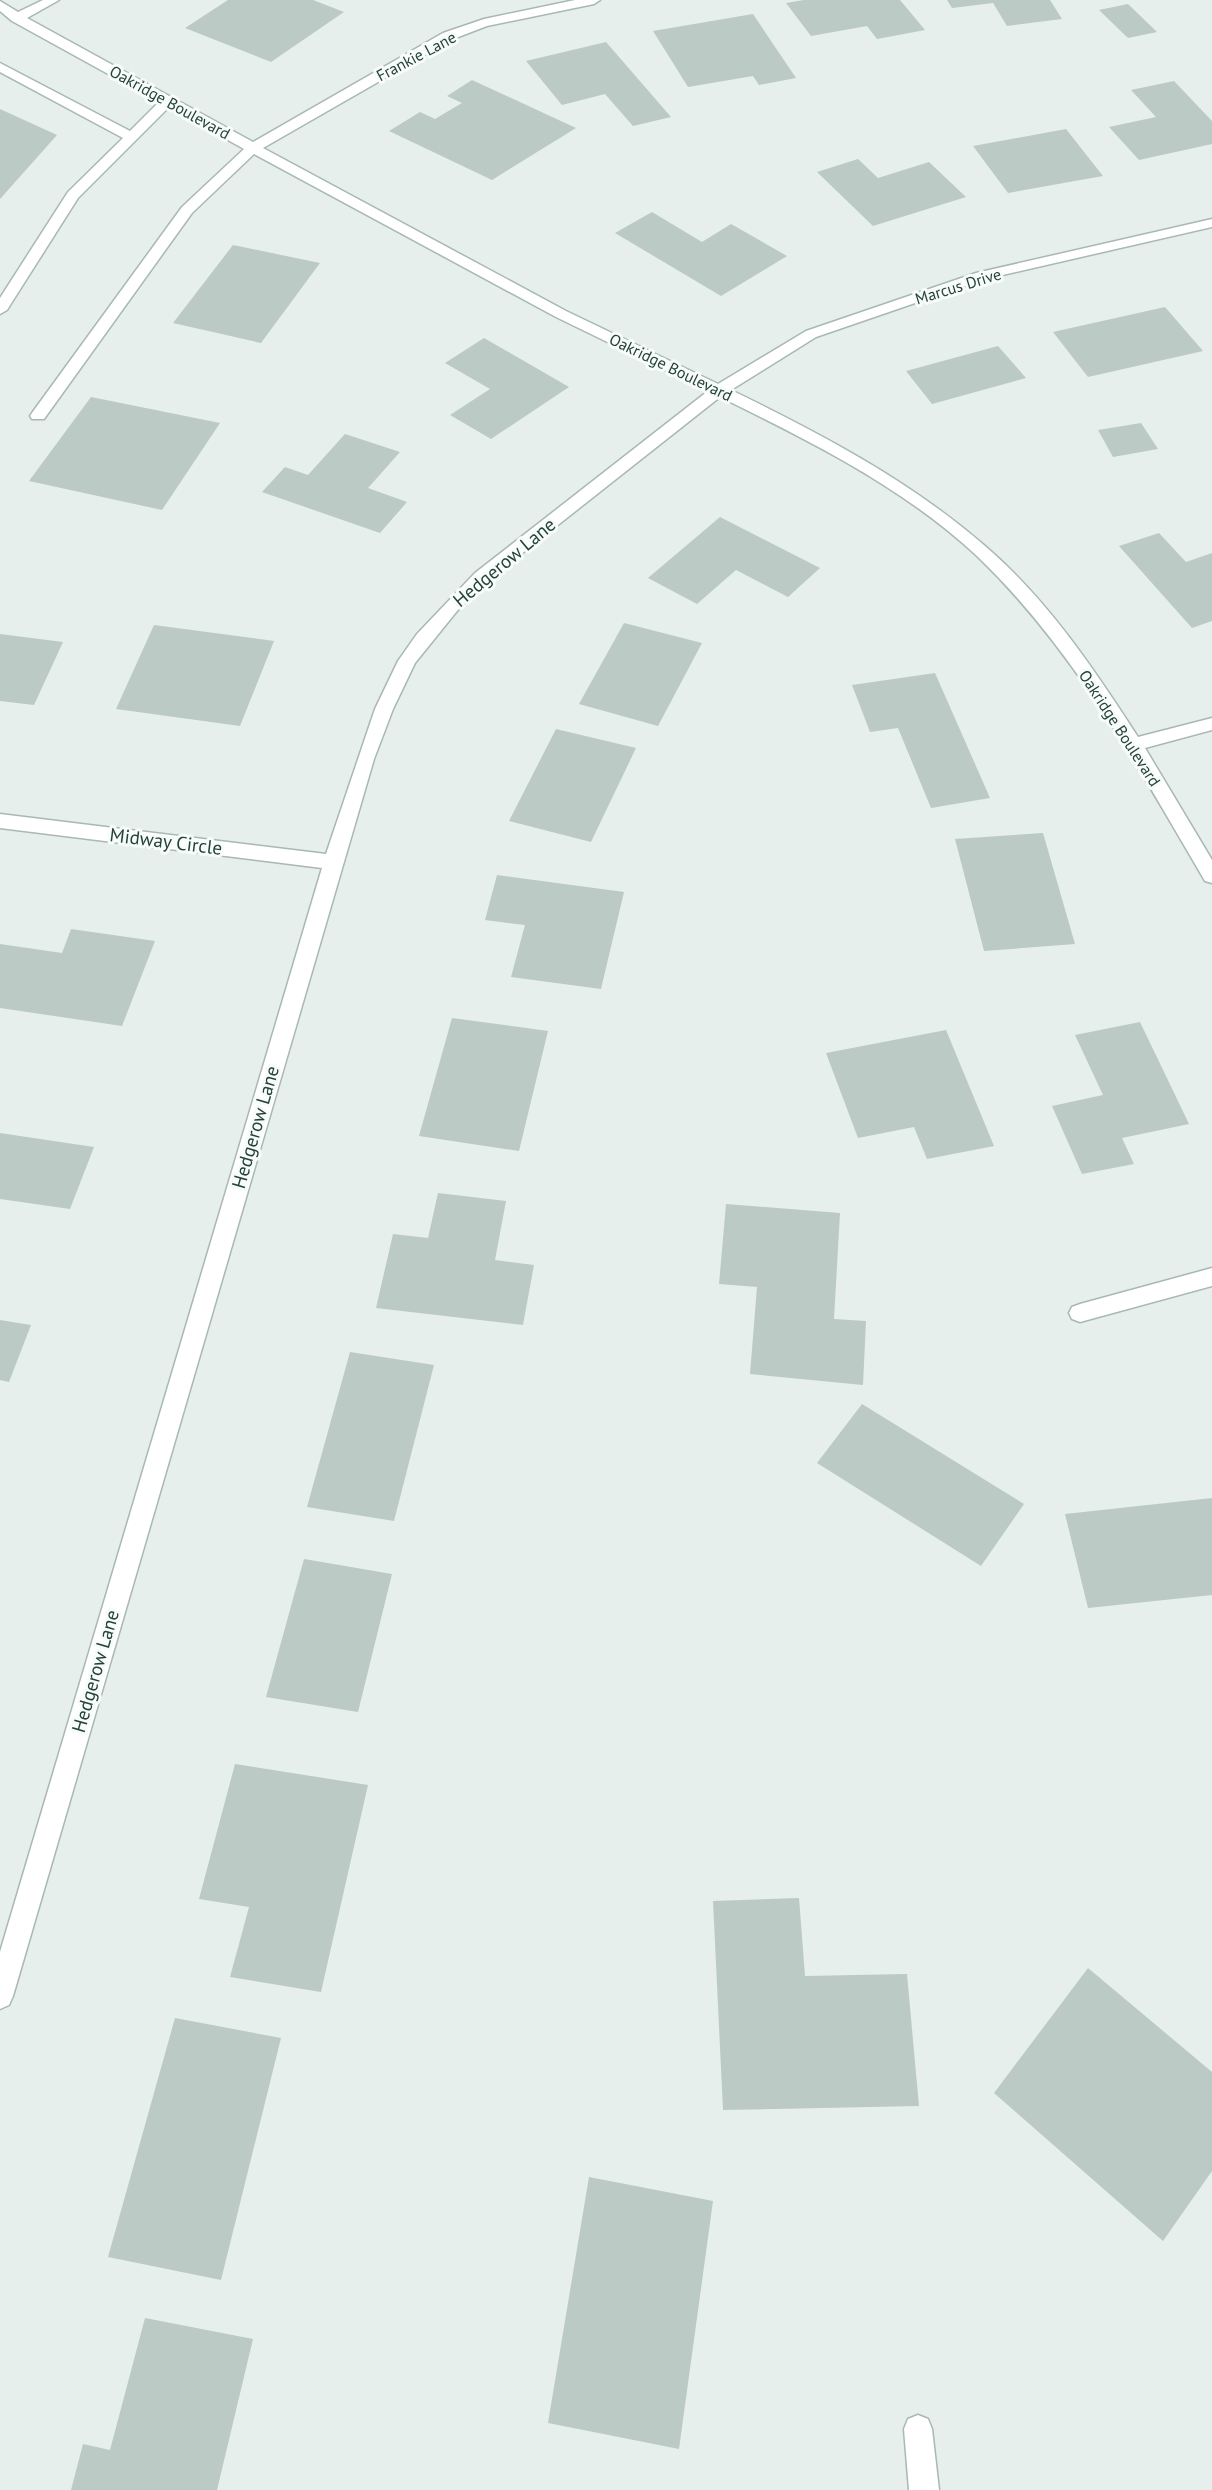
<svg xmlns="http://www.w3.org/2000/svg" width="1212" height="2490" font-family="'PT Sans',sans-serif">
<rect width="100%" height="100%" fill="#e6efeb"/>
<!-- building -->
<g fill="#bbcac4">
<polygon points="228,0 313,0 344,12 271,62 185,28"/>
<polygon points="804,0 900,0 925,30 877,39 867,26 811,36 786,3"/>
<polygon points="947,0 1050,0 1062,19 1007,26 993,3 952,8"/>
<polygon points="1128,4 1157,32 1128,38 1099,10"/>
<polygon points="753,14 796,78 759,85 753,76 688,87 653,31"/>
<polygon points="606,42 671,117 633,126 605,94 562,105 526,61"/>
<polygon points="472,80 576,128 492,180 389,131 420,112 435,119 462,103 447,96"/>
<polygon points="1174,81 1212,121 1212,144 1139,160 1109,127 1156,117 1131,90"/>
<polygon points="0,109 57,135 0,199"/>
<polygon points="1066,129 1103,176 1008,193 973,146"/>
<polygon points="858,159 878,178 929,162 966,197 873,226 817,172"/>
<polygon points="652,212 702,242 731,224 787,256 721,296 615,233"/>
<polygon points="233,245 320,263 261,343 173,323"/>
<polygon points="1165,307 1203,351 1088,377 1053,332"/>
<polygon points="484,338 569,387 491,439 450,415 490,389 445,363"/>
<polygon points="998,346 1026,378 932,404 906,371"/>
<polygon points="91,397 220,423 162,510 29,481"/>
<polygon points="1141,423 1158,449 1113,457 1098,430"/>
<polygon points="345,434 400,452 368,488 407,502 380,533 262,492 285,467 308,475"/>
<polygon points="720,517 820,568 788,597 736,570 697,604 648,578"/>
<polygon points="1159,533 1186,562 1212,553 1212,621 1192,628 1119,546"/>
<polygon points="624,623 702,643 658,726 579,704"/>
<polygon points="154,625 274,641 240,726 116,709"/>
<polygon points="0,634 63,642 34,705 0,701"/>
<polygon points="935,673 990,798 931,808 898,728 870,732 852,685"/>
<polygon points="556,729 636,748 591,842 509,821"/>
<polygon points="1043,833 1075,944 984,951 955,839"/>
<polygon points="497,875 624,892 601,989 511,977 525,925 485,920"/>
<polygon points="71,929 155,941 122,1026 0,1008 0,944 62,953"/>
<polygon points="452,1018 548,1031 519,1151 419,1136"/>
<polygon points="1140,1022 1189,1124 1122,1138 1134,1164 1082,1174 1052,1106 1103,1095 1075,1035"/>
<polygon points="946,1030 994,1146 927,1159 914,1127 858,1138 826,1053"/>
<polygon points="0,1133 94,1147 70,1209 0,1199"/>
<polygon points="438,1193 506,1201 495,1260 534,1265 523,1325 376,1308 393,1234 428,1238"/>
<polygon points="726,1204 840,1213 834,1319 866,1321 863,1385 750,1374 757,1287 719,1284"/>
<polygon points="0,1320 31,1325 9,1382 0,1380"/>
<polygon points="350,1352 434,1365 394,1521 307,1507"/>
<polygon points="862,1404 1024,1504 981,1566 817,1463"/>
<polygon points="1212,1498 1212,1595 1088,1608 1065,1514"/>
<polygon points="304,1559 392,1574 358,1712 266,1697"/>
<polygon points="235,1764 368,1785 321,1992 230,1977 249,1907 199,1899"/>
<polygon points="799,1898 805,1976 907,1974 919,2106 723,2110 713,1901"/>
<polygon points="1088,1968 1212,2072 1212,2171 1163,2241 994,2093"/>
<polygon points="175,2018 281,2038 221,2280 108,2257"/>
<polygon points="589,2177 713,2201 679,2449 548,2423"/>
<polygon points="145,2318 253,2339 217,2490 71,2490 83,2444 110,2450"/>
</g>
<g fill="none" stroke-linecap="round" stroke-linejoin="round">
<defs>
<g id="minor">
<path d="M43,0h16l-32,18 226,124 190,-109 41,-14 91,-19h25l-6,4 -107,22 -34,13 -190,109 303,163 152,73 88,-53 170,-58 236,-54v8l-227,52 -169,58 -85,53c90,44 178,90 254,156 62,53 109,123 153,191l74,-19v12l-67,18 67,112v23l-7,-2c-67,-114 -131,-232 -228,-325 -74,-69 -167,-115 -257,-159l-233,184 -30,30 -42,52 -22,46 -19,50 -361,1237 -4,9 -9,4v-57l322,-1084 -322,-40v-14l326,40 49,-145 23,-48 19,-27 58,-61 233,-182 -152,-74 -302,-163 -62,59 -148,206h-12l-2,-3 2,-3 150,-206 62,-58 -75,-42 -91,91 -71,112 -7,4v-16l68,-106 55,-54 -123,-66v-9l130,68 29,-29 -147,-81 -12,-10v-10l18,11z"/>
<polygon points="1212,1268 1212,1286 1080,1322 1072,1319 1069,1313 1072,1307 1080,1304"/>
<polygon points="918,2415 928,2419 932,2429 939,2490 909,2490 904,2429 908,2419"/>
</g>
</defs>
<!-- minor casing -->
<use href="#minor" stroke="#a8b8b2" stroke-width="3"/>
<!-- minor -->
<use href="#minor" fill="#fff" fill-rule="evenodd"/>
</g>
<g text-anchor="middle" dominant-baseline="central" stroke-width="6" stroke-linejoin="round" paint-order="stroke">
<!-- far-street labels -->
<g font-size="16" fill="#24423a" stroke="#f7fbf9">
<text transform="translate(416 56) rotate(-28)">Frankie Lane</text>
<text transform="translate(170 102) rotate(29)">Oakridge Boulevard</text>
<text transform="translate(958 286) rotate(-17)">Marcus Drive</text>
<text transform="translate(671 367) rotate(26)">Oakridge Boulevard</text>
<text transform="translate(1120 728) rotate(57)">Oakridge Boulevard</text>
</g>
<!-- street labels -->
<g font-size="19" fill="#24423a" stroke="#f7fbf9">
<text transform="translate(504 562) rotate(-40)">Hedgerow Lane</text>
<text transform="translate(166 841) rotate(7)">Midway Circle</text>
<text transform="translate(255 1127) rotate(-74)">Hedgerow Lane</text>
<text transform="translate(95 1671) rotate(-74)">Hedgerow Lane</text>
</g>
</g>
</svg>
